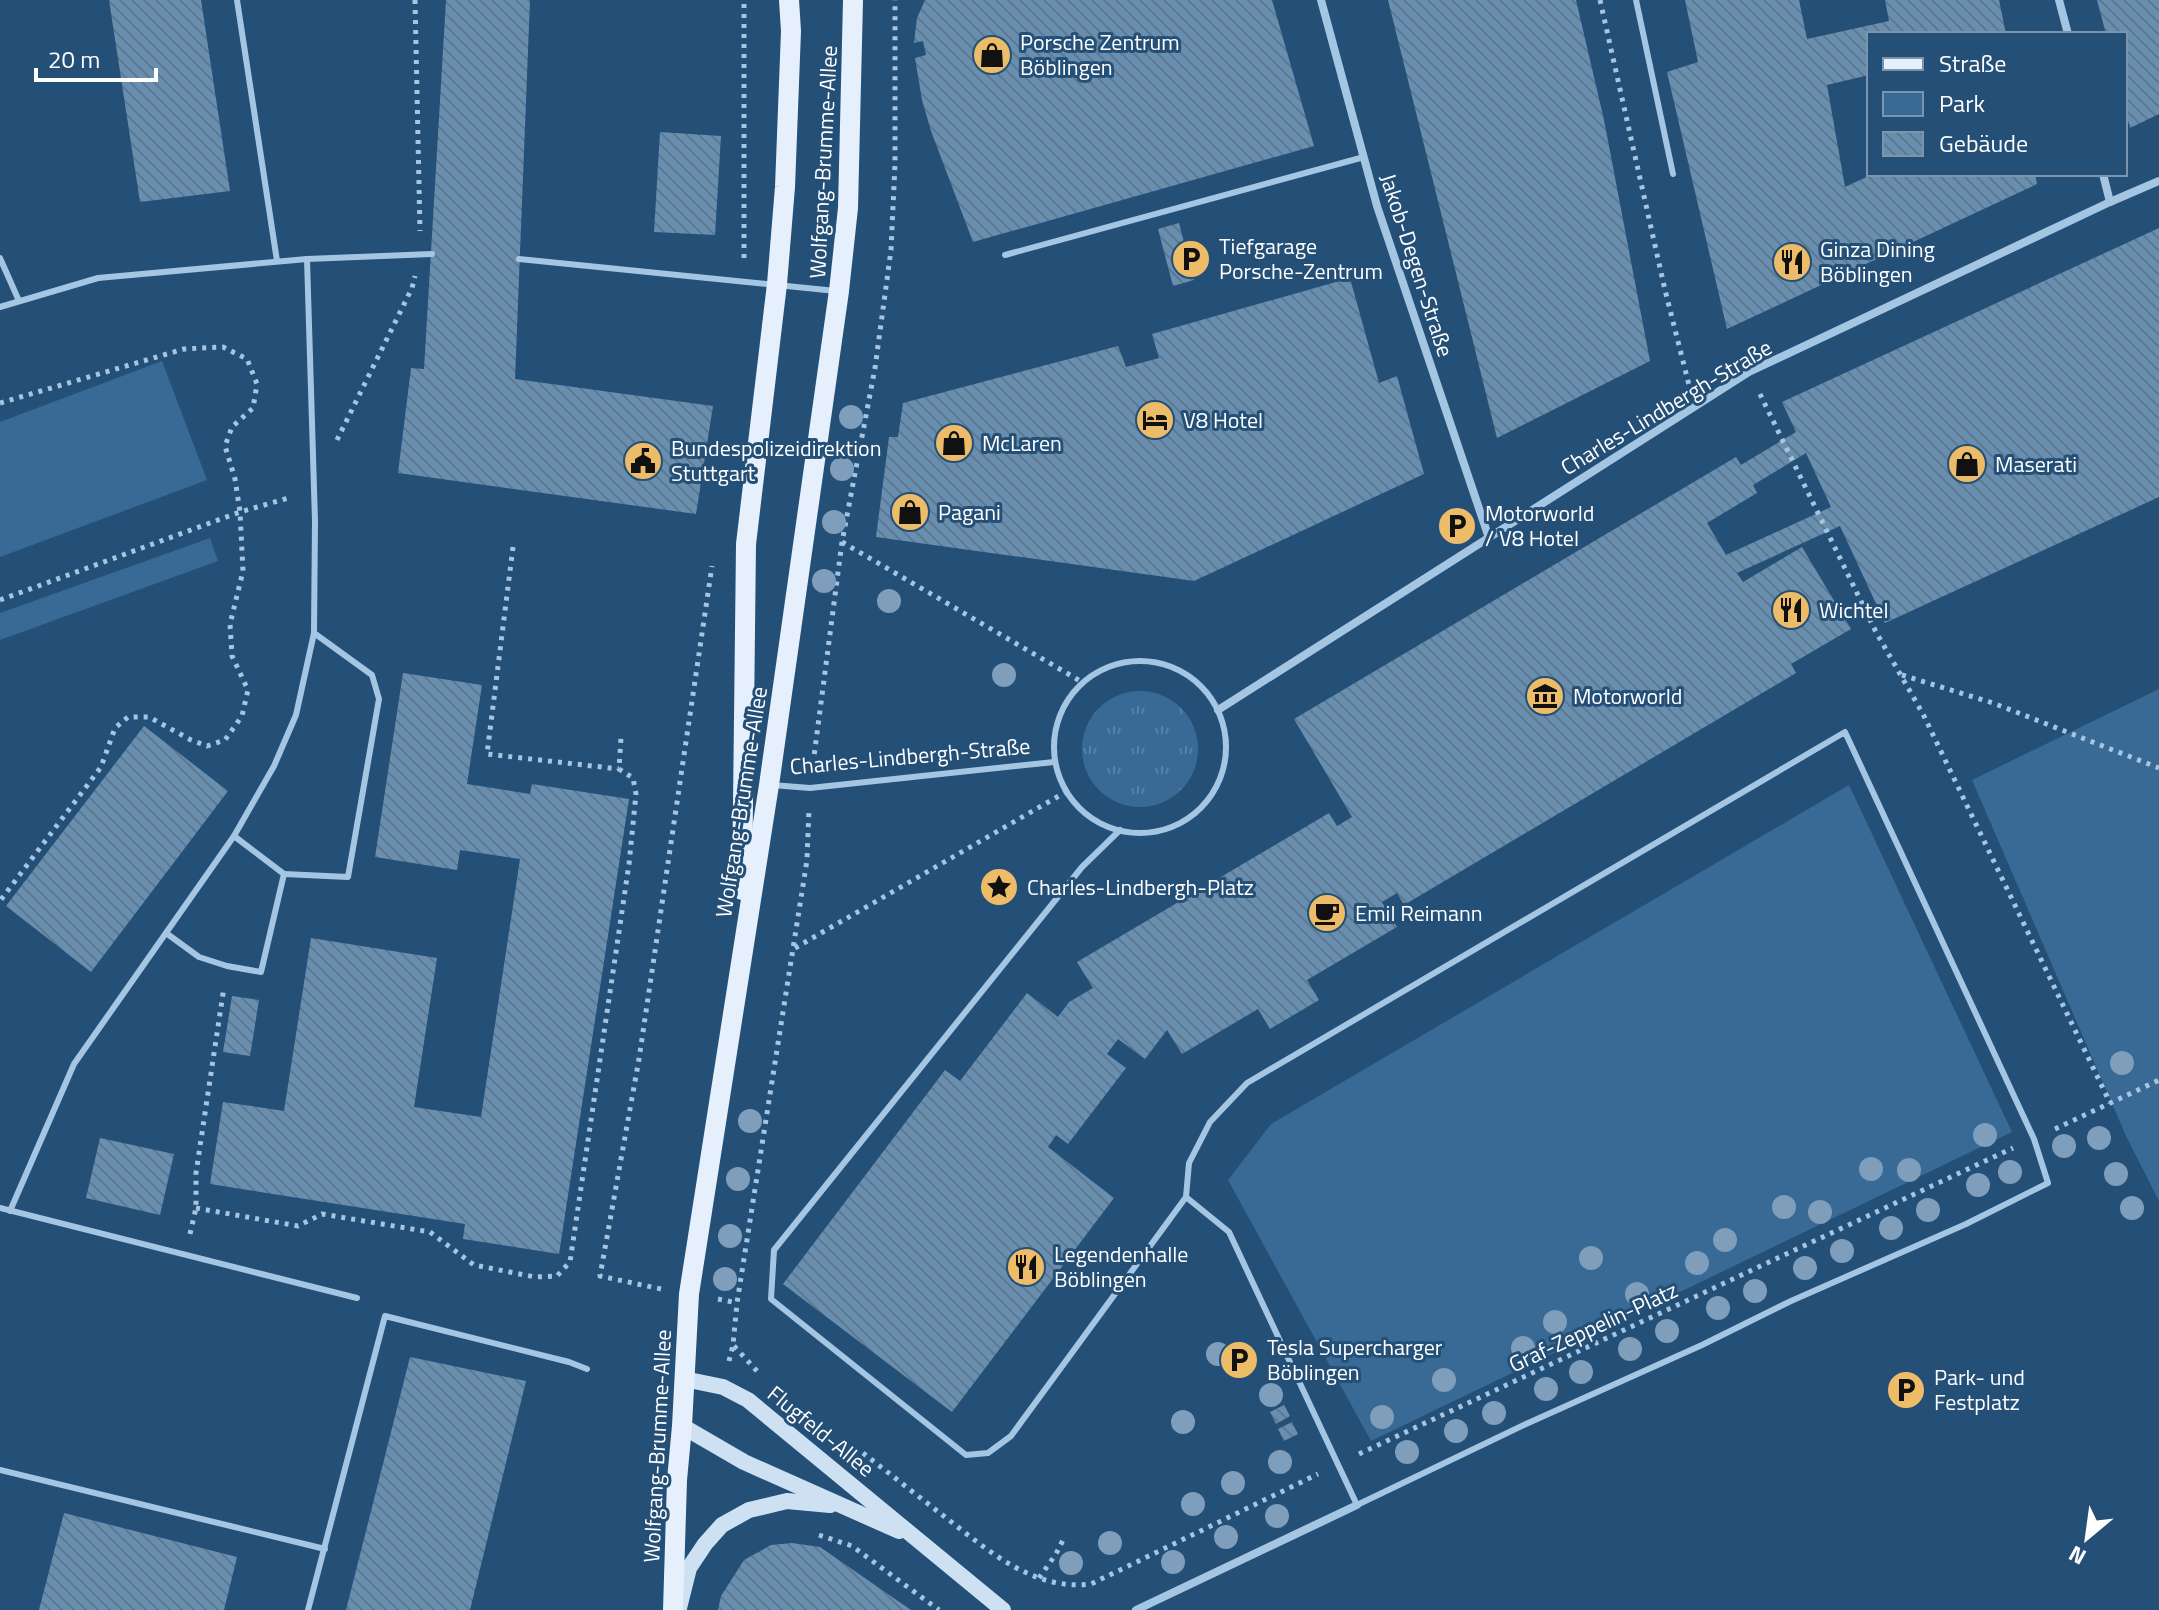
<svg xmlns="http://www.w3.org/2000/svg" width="2159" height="1610" font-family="'Titillium Web',sans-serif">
<defs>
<pattern id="grass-tufts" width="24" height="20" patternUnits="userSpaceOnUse" patternTransform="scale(2)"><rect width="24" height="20" fill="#386a95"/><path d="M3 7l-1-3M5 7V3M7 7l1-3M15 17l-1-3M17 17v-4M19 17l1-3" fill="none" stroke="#5680a5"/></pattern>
<pattern id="building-back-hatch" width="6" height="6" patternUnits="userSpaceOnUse" patternTransform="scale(2)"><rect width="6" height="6" fill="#698fb0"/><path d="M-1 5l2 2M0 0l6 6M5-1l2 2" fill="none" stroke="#5f788d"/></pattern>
</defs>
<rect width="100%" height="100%" fill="#244f77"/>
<!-- grass -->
<circle fill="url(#grass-tufts)" cx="1140" cy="749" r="58"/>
<!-- park -->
<g fill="#386a95">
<polygon points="162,361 207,480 0,557 0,422"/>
<polygon points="210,538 218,561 0,640 0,613"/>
<polygon points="2159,689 2159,1201 2126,1136 1972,780"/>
<polygon points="1849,785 2012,1132 1371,1441 1228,1180 1271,1124"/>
</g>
<!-- building -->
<g fill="url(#building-back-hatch)" fill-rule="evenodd">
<polygon points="109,0 201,0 230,191 140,202"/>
<polygon points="446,0 530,0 515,379 713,406 696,514 398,473 411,368 424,369"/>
<polygon points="925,0 1272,0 1314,146 973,242 931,131 922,100 915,58 926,55 923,41 914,43 917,18"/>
<polygon points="1388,0 1576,0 1604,120 1650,361 1497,438"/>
<polygon points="1685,0 1799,0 1807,39 1889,21 1885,0 1999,0 2006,34 1869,34 1869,75 1827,85 1845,187 1873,174 2035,174 2037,184 1727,329 1667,72 1698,62"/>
<polygon points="2097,0 2159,0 2159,114 2130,128 2125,109 2125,34 2106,34"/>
<polygon points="660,132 721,136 715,235 654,232"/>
<polygon points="1179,223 1194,280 1173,286 1158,229"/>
<path d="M2159,228v269l-274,126 -45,-97 -103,47 6,9 59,-35 49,82 -60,35 5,9 -392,232 -7,-12 -15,9 15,25 -90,53 12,20 -49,29 -12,-20 -76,45 -15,-24 -22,29 -27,-20 -11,15 19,14 -58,76 -12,-9 -8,12 66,51 -162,214 -169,-128 162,-214 15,11 67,-88 31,24 11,-15 24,-14 -16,-26 252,-149 8,13 15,-9 -58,-98 442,-262 5,8 55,-33 -14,-30zM1806,453l25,54 -105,48 -19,-32 50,-30 -4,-8z"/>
<polygon points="1350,278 1379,383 1397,376 1424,474 1194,581 876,537 889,437 898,437 903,403 1118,346 1126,367 1159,358 1152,334"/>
<polygon points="403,673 482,685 467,784 530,794 532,784 629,799 559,1254 463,1239 465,1224 210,1184 223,1102 284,1111 311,938 437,958 414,1107 481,1117 520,859 460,850 457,870 375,857"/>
<polygon points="144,726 228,791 91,972 6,906"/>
<polygon points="232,996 259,1000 250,1056 223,1052"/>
<polygon points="100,1138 174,1154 160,1215 86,1198"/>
<polygon points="410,1357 526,1381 470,1610 346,1610"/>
<polygon points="1284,1405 1290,1416 1276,1424 1270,1412"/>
<polygon points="1292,1422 1298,1434 1284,1441 1278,1429"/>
<polygon points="64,1513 237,1557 224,1610 39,1610"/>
<polygon points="792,1543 820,1547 911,1610 718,1610 721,1596 744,1560 771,1545"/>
</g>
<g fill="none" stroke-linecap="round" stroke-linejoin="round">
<!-- path -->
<g stroke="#a5c6e3" stroke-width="5" stroke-dasharray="4 6" stroke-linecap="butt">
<polyline points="415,0 420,231"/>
<polyline points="1600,0 1665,290 1689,385"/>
<polyline points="744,258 744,0"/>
<polyline points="1760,394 1876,632 1923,714 2110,1103"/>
<polyline points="0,403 184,349 223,347 247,359 257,384 253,408 232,427 225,446 235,479 240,512 243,571 230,624 232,656 248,690 242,716 225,740 207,746 191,740 149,717 128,717 115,728 101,767 0,901"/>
<polyline points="337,440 412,288 415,276"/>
<polyline points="842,542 1082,682"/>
<polyline points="513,547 487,754 619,769"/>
<polyline points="0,600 240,512 292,497"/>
<polyline points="1902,675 1993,703 2159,768"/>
<polyline points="813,764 842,542 875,368 891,250 895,164 895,0"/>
<polyline points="795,948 1064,793"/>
<polyline points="2055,1129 2159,1080"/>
<polyline points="196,1208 298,1226 322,1214 430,1232 474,1265 535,1277 557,1276 570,1262 629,864 636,794 633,778 619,769 621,737"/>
<polyline points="190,1234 196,1208 196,1173 224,987"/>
<polyline points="661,1289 600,1276 639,1059 712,566"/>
<polyline points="718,1299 737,1303"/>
<polyline points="734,1346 757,1371"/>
<polyline points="729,1361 733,1345 737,1303 807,860 809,809"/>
<path d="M863,1453c27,21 55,43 82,64 44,34 88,74 146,67l227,-110"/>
<polyline points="1359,1454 2013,1148"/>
<polyline points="819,1535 852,1546 939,1610"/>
<polyline points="1039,1578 1056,1554 1065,1536"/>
</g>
<!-- lane -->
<g stroke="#a5c6e3" stroke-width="6">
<polyline points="237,0 277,261"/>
<polyline points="1636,0 1673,174"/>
<polyline points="1005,255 1364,157"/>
<polyline points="0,258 19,301"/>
<polyline points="519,259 836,291"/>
<polyline points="0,307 98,278 307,259 432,254"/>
<circle cx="1140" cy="747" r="86"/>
<polyline points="772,785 810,788 1054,762"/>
<polyline points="1120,830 1082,867 774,1250 771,1299 966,1455 988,1453 1011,1436 1186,1197 1189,1163 1210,1122 1247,1083 1845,732 2034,1139 2048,1183 1966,1224 1791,1301 1702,1345 1526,1424 1357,1505 1229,1232 1186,1197"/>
<polyline points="284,874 348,877 379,699 372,675 314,633"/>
<polyline points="166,933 199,957 227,966 261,972 284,874 234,836"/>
<polyline points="0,1208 357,1298"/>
<polyline points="10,1211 74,1064 234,836 274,766 296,715 314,633 315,521 307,259"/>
<polyline points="0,1470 325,1549"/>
<polyline points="308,1610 385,1316 569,1362 587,1369"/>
</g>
<!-- street -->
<g stroke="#a5c6e3" stroke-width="8">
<polyline points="1321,0 1377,206 1489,538"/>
<polyline points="2059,0 2068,34"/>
<polyline points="2103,174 2110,202"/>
<polyline points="1218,710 1749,372 2110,202 2159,181"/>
<polyline points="1136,1610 1357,1505"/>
</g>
<!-- secondary -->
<g stroke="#cee1f3" stroke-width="16">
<polyline points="684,1379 723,1387 748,1400 1003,1610"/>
<polyline points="682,1426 744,1462 899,1531"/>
<polyline points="679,1608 689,1568 705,1544 722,1525 749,1510 787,1501 830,1505"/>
</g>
<!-- primary -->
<g stroke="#e5f0fc" stroke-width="20">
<polyline points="742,890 746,544 777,284 785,187 791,31 789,0"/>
<polyline points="673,1610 677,1480 682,1426 689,1294 769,785 839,291 848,208 853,0"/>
</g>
</g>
<!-- trees -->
<g fill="#7e9ebb">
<circle cx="851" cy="417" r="12"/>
<circle cx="842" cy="469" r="12"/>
<circle cx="834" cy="522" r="12"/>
<circle cx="824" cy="581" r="12"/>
<circle cx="889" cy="601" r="12"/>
<circle cx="1004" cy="675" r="12"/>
<circle cx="2122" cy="1063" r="12"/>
<circle cx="750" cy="1121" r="12"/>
<circle cx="1985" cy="1135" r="12"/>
<circle cx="2099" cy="1138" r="12"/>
<circle cx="2064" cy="1146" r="12"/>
<circle cx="1871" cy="1169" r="12"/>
<circle cx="1909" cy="1170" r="12"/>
<circle cx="2010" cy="1172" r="12"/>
<circle cx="2116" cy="1174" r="12"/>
<circle cx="738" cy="1179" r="12"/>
<circle cx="1978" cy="1185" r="12"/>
<circle cx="1784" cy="1207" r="12"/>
<circle cx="2132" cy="1208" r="12"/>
<circle cx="1928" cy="1210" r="12"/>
<circle cx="1820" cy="1212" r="12"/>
<circle cx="1891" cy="1228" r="12"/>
<circle cx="730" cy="1236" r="12"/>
<circle cx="1725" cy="1240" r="12"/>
<circle cx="1842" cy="1251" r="12"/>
<circle cx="1591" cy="1258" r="12"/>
<circle cx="1697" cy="1263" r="12"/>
<circle cx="1805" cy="1268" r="12"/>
<circle cx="725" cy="1279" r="12"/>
<circle cx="1755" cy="1291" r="12"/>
<circle cx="1637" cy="1294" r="12"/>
<circle cx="1718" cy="1308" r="12"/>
<circle cx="1555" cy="1322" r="12"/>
<circle cx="1667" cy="1331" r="12"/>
<circle cx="1523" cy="1348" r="12"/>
<circle cx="1630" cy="1349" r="12"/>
<circle cx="1218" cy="1354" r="12"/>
<circle cx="1581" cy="1372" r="12"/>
<circle cx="1444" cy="1380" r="12"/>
<circle cx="1546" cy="1389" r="12"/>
<circle cx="1271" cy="1395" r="12"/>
<circle cx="1494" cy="1413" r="12"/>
<circle cx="1382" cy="1417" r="12"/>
<circle cx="1183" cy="1422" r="12"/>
<circle cx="1456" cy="1431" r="12"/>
<circle cx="1407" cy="1452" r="12"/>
<circle cx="1280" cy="1462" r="12"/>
<circle cx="1233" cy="1483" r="12"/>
<circle cx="1193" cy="1504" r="12"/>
<circle cx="1277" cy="1516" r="12"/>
<circle cx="1226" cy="1537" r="12"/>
<circle cx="1110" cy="1543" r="12"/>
<circle cx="1173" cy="1562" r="12"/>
<circle cx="1071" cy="1563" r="12"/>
</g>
<!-- icons -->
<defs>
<symbol id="shop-disc" viewBox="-11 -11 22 22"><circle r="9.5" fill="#edbc69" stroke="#244f77"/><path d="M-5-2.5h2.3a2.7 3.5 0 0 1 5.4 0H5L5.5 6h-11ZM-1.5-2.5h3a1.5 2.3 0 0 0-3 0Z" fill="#111"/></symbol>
<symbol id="parking-disc" viewBox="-11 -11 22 22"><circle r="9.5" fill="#edbc69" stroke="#244f77"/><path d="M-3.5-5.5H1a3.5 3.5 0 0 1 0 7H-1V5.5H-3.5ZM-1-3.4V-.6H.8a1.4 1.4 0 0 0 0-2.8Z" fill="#111"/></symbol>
<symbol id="restaurant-disc" viewBox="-11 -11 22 22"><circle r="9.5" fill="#edbc69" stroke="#244f77"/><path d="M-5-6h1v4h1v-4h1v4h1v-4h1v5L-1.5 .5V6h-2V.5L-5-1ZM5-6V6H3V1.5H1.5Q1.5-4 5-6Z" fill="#111"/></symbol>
<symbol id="hotel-disc" viewBox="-11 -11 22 22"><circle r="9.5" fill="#edbc69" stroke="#244f77"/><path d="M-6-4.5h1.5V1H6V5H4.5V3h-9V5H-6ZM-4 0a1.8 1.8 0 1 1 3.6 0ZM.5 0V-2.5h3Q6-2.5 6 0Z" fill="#111"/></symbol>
<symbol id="civic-disc" viewBox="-11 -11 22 22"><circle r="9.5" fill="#edbc69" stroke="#244f77"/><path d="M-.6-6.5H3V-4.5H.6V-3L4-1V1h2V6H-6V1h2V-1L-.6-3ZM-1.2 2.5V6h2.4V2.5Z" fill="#111"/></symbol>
<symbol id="museum-disc" viewBox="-11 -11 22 22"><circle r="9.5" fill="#edbc69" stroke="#244f77"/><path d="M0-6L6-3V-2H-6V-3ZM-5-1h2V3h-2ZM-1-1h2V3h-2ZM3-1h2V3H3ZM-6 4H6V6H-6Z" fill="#111"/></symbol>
<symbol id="sight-disc" viewBox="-11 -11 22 22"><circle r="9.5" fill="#edbc69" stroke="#244f77"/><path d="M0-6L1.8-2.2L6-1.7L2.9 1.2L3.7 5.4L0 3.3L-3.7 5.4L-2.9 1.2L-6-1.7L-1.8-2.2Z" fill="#111"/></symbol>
<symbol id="cafe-disc" viewBox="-11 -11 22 22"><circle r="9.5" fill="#edbc69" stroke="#244f77"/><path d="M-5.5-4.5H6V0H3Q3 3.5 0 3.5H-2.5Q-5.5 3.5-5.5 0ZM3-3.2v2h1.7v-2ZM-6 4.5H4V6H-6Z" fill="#111"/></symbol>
</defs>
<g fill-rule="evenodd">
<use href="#shop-disc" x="970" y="33" width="44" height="44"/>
<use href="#parking-disc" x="1169" y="237" width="44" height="44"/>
<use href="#restaurant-disc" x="1770" y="240" width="44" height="44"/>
<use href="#hotel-disc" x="1133" y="398" width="44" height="44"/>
<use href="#shop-disc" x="932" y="421" width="44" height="44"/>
<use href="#civic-disc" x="621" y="439" width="44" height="44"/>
<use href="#shop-disc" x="1945" y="442" width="44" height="44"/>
<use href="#shop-disc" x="888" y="490" width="44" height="44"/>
<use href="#parking-disc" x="1435" y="504" width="44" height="44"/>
<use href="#restaurant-disc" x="1769" y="588" width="44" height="44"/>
<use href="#museum-disc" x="1523" y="674" width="44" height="44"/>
<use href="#sight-disc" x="977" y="865" width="44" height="44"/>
<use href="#cafe-disc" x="1305" y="891" width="44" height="44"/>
<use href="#restaurant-disc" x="1004" y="1245" width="44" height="44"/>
<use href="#parking-disc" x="1217" y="1338" width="44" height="44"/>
<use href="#parking-disc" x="1884" y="1368" width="44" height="44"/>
</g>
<g text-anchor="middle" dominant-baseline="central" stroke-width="6" stroke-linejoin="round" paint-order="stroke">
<!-- poi labels -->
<g font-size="22" fill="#fff" stroke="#244f77" text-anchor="start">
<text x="1020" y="42">Porsche Zentrum<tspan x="1020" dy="25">Böblingen</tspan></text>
<text x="1219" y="246">Tiefgarage<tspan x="1219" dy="25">Porsche-Zentrum</tspan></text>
<text x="1820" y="249">Ginza Dining<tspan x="1820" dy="25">Böblingen</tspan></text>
<text x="1183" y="420">V8 Hotel</text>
<text x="982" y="443">McLaren</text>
<text x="671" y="448">Bundespolizeidirektion<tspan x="671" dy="25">Stuttgart</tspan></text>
<text x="1995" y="464">Maserati</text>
<text x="938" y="512">Pagani</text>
<text x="1485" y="513">Motorworld<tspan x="1485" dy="25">/ V8 Hotel</tspan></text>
<text x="1819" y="610">Wichtel</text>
<text x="1573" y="696">Motorworld</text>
<text x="1027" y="887">Charles-Lindbergh-Platz</text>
<text x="1355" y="913">Emil Reimann</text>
<text x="1054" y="1254">Legendenhalle<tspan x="1054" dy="25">Böblingen</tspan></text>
<text x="1267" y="1347">Tesla Supercharger<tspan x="1267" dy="25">Böblingen</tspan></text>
<text x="1934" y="1377">Park- und<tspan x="1934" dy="25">Festplatz</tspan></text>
</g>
<!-- street labels -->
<g font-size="22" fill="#fff" stroke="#244f77">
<text transform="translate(823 162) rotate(-87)">Wolfgang-Brumme-Allee</text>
<text transform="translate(1417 265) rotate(72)">Jakob-Degen-Straße</text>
<text transform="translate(1666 407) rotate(-31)">Charles-Lindbergh-Straße</text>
<text transform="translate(910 756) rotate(-5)">Charles-Lindbergh-Straße</text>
<text transform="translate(741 802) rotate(-81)">Wolfgang-Brumme-Allee</text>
<text transform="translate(1593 1327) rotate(-25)">Graf-Zeppelin-Platz</text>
<text transform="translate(821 1431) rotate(39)">Flugfeld-Allee</text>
<text transform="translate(657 1446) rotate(-87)">Wolfgang-Brumme-Allee</text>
</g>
</g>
<!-- legend -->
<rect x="1867" y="32" width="260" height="144" fill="#244f77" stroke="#7c95ad" stroke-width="2"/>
<rect x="1883" y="58" width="40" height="12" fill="#e5f0fc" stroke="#7c95ad" stroke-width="2"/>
<text x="1939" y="72" font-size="24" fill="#ffffff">Straße</text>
<rect x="1883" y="92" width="40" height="24" fill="#386a95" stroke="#7c95ad" stroke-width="2"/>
<text x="1939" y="112" font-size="24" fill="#ffffff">Park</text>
<rect x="1883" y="132" width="40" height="24" fill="url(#building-back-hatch)" stroke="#7c95ad" stroke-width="2"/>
<text x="1939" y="152" font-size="24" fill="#ffffff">Gebäude</text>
<!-- north arrow -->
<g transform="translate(2087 1538) rotate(209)" stroke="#244f77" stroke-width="6" paint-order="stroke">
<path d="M0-6L14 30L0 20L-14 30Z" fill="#ffffff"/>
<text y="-12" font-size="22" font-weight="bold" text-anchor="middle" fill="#ffffff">N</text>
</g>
<!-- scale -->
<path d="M36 68v12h120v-12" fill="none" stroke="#ffffff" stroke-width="4"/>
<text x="48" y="68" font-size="24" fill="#ffffff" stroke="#244f77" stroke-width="6" paint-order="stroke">20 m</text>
</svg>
